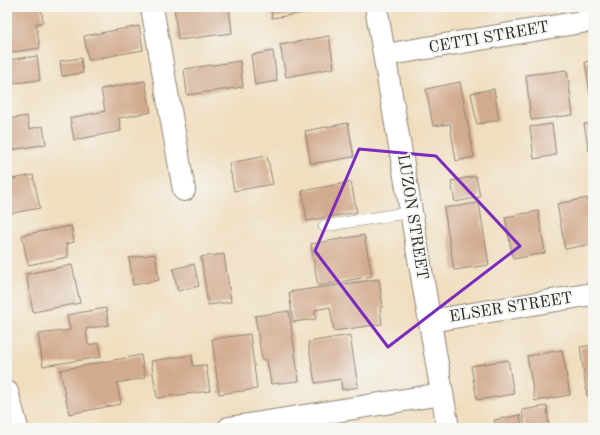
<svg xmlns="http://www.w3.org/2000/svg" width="600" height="435" font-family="'Old Standard TT',serif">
<rect width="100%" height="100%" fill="#f6f6f2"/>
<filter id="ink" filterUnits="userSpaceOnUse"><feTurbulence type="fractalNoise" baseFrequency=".025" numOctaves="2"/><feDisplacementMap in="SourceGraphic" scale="8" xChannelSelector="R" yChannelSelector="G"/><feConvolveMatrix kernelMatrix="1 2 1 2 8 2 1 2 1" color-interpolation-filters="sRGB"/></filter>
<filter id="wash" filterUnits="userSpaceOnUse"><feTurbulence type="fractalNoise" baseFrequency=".012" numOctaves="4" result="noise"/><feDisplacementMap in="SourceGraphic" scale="16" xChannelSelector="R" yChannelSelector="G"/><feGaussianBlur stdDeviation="0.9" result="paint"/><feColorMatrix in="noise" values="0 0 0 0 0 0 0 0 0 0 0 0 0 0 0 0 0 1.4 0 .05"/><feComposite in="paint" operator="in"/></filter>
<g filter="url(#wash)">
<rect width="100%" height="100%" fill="#f0debf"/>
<g id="blocks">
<!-- building -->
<g fill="#d2aa8e">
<polygon points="7,7 41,7 43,22 36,24 40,48 7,53"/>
<polygon points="174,7 229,7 232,33 178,40"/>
<polygon points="271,7 324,7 325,10 272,18"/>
<polygon points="139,26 143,50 88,60 84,36"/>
<polygon points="329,36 334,68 286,77 280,45"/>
<polygon points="273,51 277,81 255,85 251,55"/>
<polygon points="37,56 40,80 7,84 7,60"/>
<polygon points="81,58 83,73 62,76 60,61"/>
<polygon points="240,61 243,87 187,95 184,69"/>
<polygon points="593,61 593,108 592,108 585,62"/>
<polygon points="567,70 573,115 531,120 526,75"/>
<polygon points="145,81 151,112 119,118 121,131 74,140 70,118 105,111 101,89"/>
<polygon points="460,82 474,157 456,161 450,124 433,126 426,89"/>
<polygon points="494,89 499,120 477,124 471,93"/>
<polygon points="27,116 29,129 43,126 46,144 7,151 7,119"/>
<polygon points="348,123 354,157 311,164 305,131"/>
<polygon points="593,123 593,150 589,151 584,124"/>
<polygon points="552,124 556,155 534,159 530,127"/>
<polygon points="267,156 273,184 234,191 229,163"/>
<polygon points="33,175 40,208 7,214 7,180"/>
<polygon points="476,176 480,197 455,202 451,181"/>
<polygon points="351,182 357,212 307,221 302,191"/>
<polygon points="587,198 593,230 593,244 565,249 557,204"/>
<polygon points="479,203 489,265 454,270 444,208"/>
<polygon points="538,211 545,253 513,259 505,217"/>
<polygon points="71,226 74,242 66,244 68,257 28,265 22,235"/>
<polygon points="364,235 372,276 318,286 311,244"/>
<polygon points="155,254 159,280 133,285 129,258"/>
<polygon points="224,254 231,302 208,305 201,257"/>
<polygon points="194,264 199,286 178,291 173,269"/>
<polygon points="72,265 80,303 33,312 26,274"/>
<polygon points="379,279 383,307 380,307 382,324 334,331 330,307 315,310 316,319 293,322 289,292"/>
<polygon points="106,308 109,325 86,329 88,345 99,343 101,357 43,366 38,334 70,330 67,315"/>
<polygon points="289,311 299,381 271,384 267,360 262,360 255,316"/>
<polygon points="250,334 257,389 219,394 212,339"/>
<polygon points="350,335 358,387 342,390 341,379 315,383 308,342"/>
<polygon points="593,345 593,395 587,396 580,347"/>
<polygon points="562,350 570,395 535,401 527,356"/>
<polygon points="141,355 145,378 117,383 121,404 69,414 60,370"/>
<polygon points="192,355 193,366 206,365 210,391 157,398 151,361"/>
<polygon points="508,360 514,394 477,400 471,366"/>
<polygon points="547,406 549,428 525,428 522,410"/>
<polygon points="520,415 522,428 496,428 494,420"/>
</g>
</g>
</g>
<g filter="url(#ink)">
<use href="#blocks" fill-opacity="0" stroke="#8e8475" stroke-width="1"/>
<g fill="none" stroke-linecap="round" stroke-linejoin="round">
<defs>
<polyline id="service" points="324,226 412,212"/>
<g id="minor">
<polyline points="152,7 184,190"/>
<polyline points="376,7 448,428"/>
<polyline points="385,55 593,20"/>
<polyline points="430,321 593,294"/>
<polyline points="7,392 17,428"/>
<polyline points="229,428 442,394"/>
</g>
</defs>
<!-- service casing -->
<use href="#service" stroke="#8e8475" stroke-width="12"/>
<!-- minor casing -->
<use href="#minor" stroke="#8e8475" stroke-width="24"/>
<!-- service -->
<use href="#service" stroke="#fff" stroke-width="11"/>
<!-- minor -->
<use href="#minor" stroke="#fff" stroke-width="22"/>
</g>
</g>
<!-- marked area -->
<path fill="none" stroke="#7b2cbf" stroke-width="3" stroke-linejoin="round" d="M359,149l77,7 84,90 -132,101 -73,-96z"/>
<g text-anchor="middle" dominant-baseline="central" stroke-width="4" stroke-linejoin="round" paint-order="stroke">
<!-- street labels -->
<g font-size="16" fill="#2b2b2b" stroke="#f6f6f2">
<text transform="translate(489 38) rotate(-10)">CETTI STREET</text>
<text transform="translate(412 217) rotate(81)">LUZON STREET</text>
<text transform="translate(511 308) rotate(-9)">ELSER STREET</text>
</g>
</g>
<!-- margin -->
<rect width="600" height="435" fill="none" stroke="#f6f6f2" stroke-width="24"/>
</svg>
